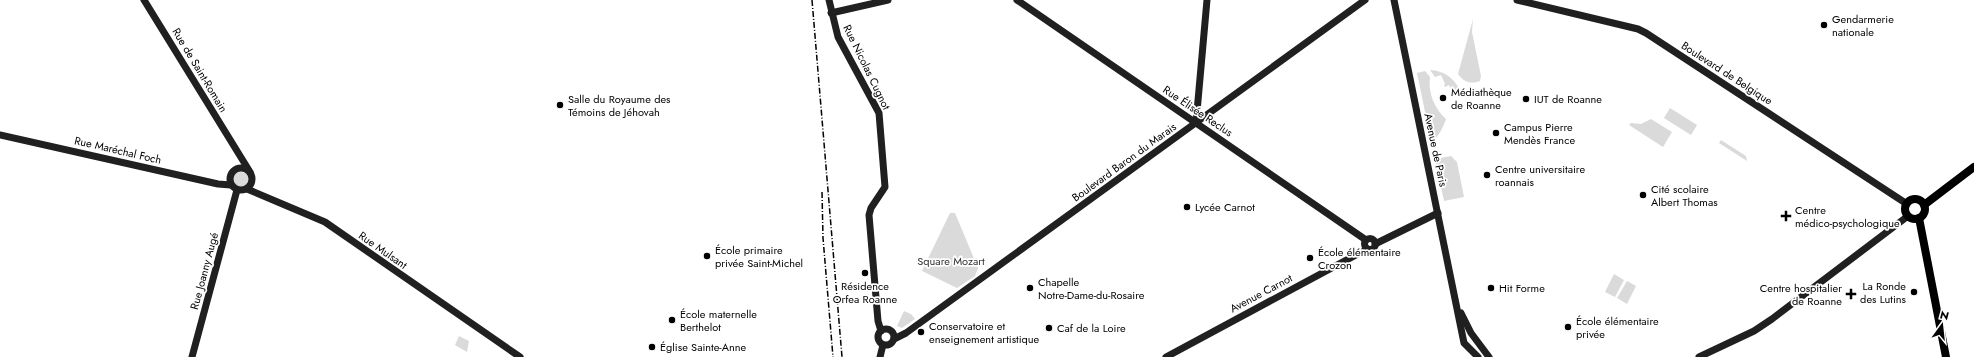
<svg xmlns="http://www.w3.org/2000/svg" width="1974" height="357" font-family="Jost,sans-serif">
<rect width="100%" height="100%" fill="#fff"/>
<!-- green -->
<g fill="#dadada">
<path d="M1473,19l-1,13 9,44 -1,5c-10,4 -17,0 -22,-7z"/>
<path d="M1430,70c14,1 23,7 30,20l-5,6 -6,-11 -4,2 -1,-2 1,-1 -4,-9 -6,2z"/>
<path d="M1425,71l5,6c-2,16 4,31 16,42 -2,6 -6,15 -11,20l-5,-3 -13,-63z"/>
<polygon points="1670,108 1697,125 1691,135 1664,118"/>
<polygon points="1651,119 1672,132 1663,147 1629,125 1631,123 1641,124"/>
<polygon points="1721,140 1746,156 1747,161 1719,143"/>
<polygon points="1451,156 1457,162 1464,197 1444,201 1435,159"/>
<circle cx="241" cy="180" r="8"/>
<polygon points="950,213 955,213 978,268 975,276 957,288 922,271"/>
<polygon points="1614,274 1624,280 1615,297 1605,292"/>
<polygon points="1627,281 1636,286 1627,304 1617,298"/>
<polygon points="904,311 911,314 915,319 902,328 897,326"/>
<polygon points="459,336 469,341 467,352 455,345"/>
</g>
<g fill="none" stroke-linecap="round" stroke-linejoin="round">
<!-- secondary -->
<g stroke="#202020" stroke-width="7">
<polyline points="144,0 250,172"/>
<polyline points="829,0 838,37 879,113 885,187 871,208 869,215 878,321 881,331"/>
<polyline points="1017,0 1366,240"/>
<polyline points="1394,0 1464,343 1478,357"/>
<polyline points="1517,0 1638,29 1646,33 1907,204"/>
<polyline points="831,13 888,0"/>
<polyline points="1196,123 1207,0"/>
<polyline points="0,135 218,184 231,185"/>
<circle cx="241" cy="179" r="11"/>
<polyline points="247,189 325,222 520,357"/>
<circle cx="1370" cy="244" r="5.5"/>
<polyline points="1375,244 1438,213"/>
<polyline points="1461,313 1471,333 1489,357"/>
<circle cx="886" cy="337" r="8"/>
<polyline points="894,339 906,333 1365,0"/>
<polyline points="192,357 237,190"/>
<polyline points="880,357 883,345"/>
<polyline points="1166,357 1367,249"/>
<polyline points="1699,357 1754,331 1772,319 1908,216"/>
</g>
<!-- primary -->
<g stroke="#000" stroke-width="8">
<circle cx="1915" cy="209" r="10"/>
<polyline points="1924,205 1974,167"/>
<polyline points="1919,218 1946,357"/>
</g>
<!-- rail -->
<g stroke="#000" stroke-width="1.5" stroke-dasharray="6 2 1 2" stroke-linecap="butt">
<polyline points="812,0 842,357"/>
<polyline points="822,192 823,238 833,357"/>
</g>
</g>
<!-- markers -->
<g fill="#000" stroke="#fff" stroke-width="1.5">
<circle cx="1824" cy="25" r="4"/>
<circle cx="1443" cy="98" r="4"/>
<circle cx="1526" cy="99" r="4"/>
<circle cx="560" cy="105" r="4"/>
<circle cx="1496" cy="133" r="4"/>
<circle cx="1487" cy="175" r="4"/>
<circle cx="1643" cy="195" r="4"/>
<circle cx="1187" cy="207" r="4"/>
<path d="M1784 210h4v4h4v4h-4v4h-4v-4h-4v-4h4z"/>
<circle cx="707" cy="256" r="4"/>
<circle cx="1310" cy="258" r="4"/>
<circle cx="865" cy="273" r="4"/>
<circle cx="1030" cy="288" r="4"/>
<circle cx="1491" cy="288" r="4"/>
<circle cx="1914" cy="292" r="4"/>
<path d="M1849 288h4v4h4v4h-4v4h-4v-4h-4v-4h4z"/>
<circle cx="672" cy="320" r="4"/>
<circle cx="1568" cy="327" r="4"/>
<circle cx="1049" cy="328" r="4"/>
<circle cx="921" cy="332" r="4"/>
<circle cx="652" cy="347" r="4"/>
</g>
<g text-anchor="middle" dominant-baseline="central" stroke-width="3.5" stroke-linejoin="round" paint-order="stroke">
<!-- poi labels -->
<g font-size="11" fill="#000" stroke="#fff" text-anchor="start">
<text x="1832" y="19">Gendarmerie<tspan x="1832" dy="13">nationale</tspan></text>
<text x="1451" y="92">Médiathèque<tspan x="1451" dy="13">de Roanne</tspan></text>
<text x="568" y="99">Salle du Royaume des<tspan x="568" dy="13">Témoins de Jéhovah</tspan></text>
<text x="1534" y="99">IUT de Roanne</text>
<text x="1504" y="127">Campus Pierre<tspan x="1504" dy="13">Mendès France</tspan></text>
<text x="1495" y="169">Centre universitaire<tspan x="1495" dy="13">roannais</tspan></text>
<text x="1651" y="189">Cité scolaire<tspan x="1651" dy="13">Albert Thomas</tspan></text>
<text x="1195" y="207">Lycée Carnot</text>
<text x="1795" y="210">Centre<tspan x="1795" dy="13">médico-psychologique</tspan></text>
<text x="715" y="250">École primaire<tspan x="715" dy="13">privée Saint-Michel</tspan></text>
<text x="1318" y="252">École élémentaire<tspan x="1318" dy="13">Crozon</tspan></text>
<text x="1038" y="282">Chapelle<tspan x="1038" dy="13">Notre-Dame-du-Rosaire</tspan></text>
<text x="865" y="286" text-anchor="middle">Résidence<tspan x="865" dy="13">Orfea Roanne</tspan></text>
<text x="1906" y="286" text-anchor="end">La Ronde<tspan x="1906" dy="13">des Lutins</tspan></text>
<text x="1499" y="288">Hit Forme</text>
<text x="1842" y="288" text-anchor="end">Centre hospitalier<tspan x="1842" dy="13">de Roanne</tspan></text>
<text x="680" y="314">École maternelle<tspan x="680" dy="13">Berthelot</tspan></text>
<text x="1576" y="321">École élémentaire<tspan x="1576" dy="13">privée</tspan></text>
<text x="929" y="326">Conservatoire et<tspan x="929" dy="13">enseignement artistique</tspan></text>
<text x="1057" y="328">Caf de la Loire</text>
<text x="660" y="347">Église Sainte-Anne</text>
</g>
<!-- street labels -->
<g font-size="11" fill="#000" stroke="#fff">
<text transform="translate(867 67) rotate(64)">Rue Nicolas Cugnot</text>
<text transform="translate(200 70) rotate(59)">Rue de Saint-Romain</text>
<text transform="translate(1727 73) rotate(33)">Boulevard de Belgique</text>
<text transform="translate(1198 111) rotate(34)">Rue Élisée Reclus</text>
<text transform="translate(118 150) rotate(13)">Rue Maréchal Foch</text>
<text transform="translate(1436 150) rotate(78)">Avenue de Paris</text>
<text transform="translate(1124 162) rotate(-36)">Boulevard Baron du Marais</text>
<text transform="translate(383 250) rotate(35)">Rue Mulsant</text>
<text transform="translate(204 271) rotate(-75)">Rue Joanny Augé</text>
<text transform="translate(1261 293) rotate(-28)">Avenue Carnot</text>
</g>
<!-- park labels -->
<g font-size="11" fill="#313131" stroke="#fff">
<text x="951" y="261">Square Mozart</text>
</g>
</g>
<!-- north arrow -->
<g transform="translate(1942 325) rotate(15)" stroke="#ffffff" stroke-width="3" paint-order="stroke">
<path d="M0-3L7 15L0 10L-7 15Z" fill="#000000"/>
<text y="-6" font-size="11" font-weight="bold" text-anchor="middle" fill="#000000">N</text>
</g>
</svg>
